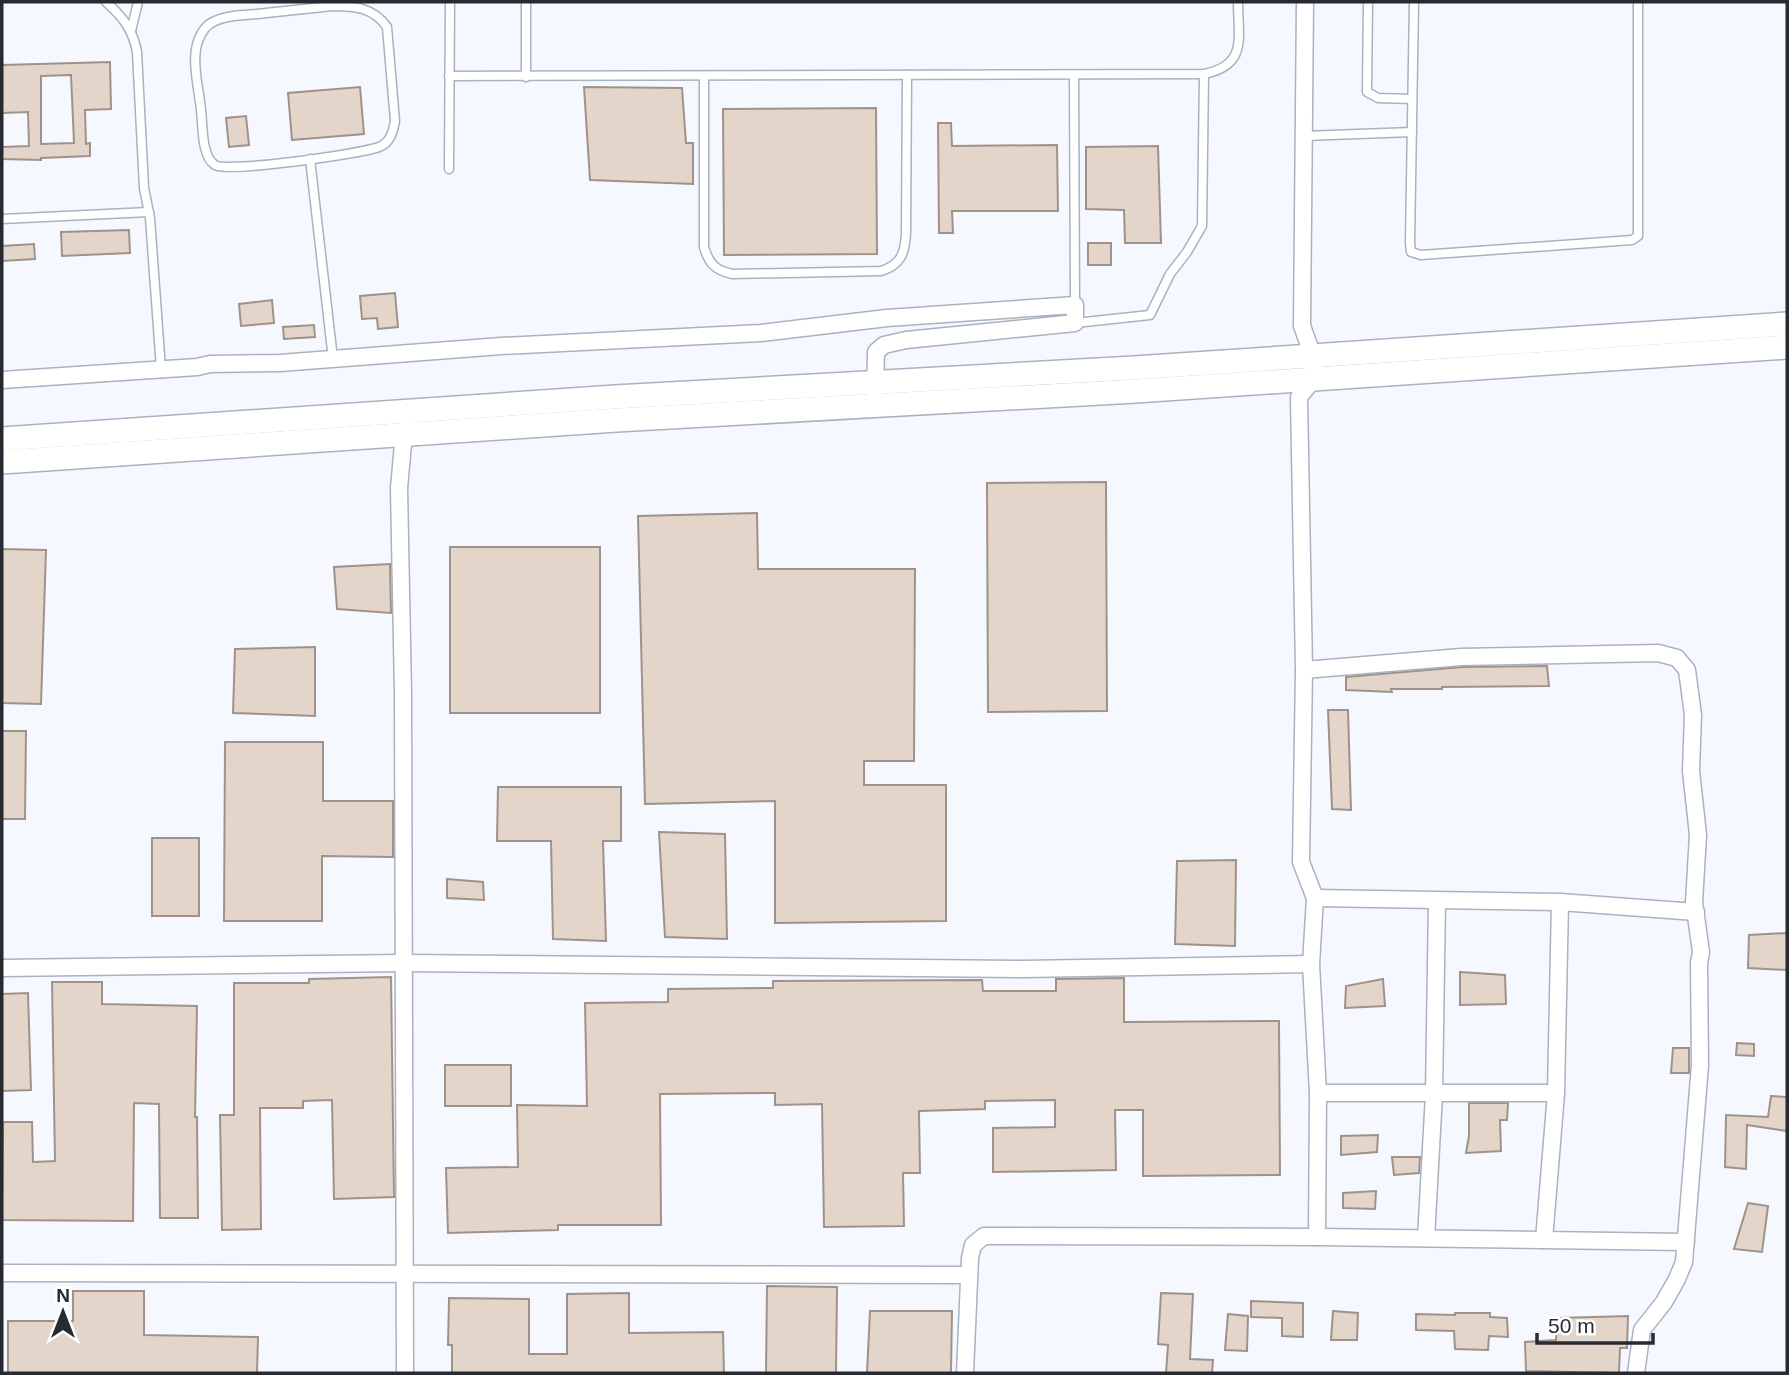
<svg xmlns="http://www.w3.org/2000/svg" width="1789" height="1375" font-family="Arial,sans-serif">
<rect width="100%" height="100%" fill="#f5f9ff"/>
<!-- building -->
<g fill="#e4d5cb" stroke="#a09289" stroke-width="2" fill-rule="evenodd">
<path d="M110,62l1,47 -26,1 1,34 4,-1v13l-49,2v2l-39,-1v-12l27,-1 -1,-34 -26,1v-48zM71,75l3,68 -33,1v-68z"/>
<polygon points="360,87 364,134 292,140 288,93"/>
<polygon points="584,87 682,88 686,143 693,143 693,184 590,180"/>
<polygon points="876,108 877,254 724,255 723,109"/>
<polygon points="246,116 249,145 229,147 226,118"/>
<polygon points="938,123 951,123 952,146 1057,145 1058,211 952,211 953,233 939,233"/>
<polygon points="1158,146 1161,243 1125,243 1124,210 1086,209 1086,147"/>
<polygon points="129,230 130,253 62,256 61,232"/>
<rect x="1088" y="243" width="23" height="22"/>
<polygon points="34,244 35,259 2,261 2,246"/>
<polygon points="395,293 398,327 378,329 377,318 362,319 360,296"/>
<polygon points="272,300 274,323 241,326 239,304"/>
<polygon points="314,325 315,337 284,339 283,327"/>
<polygon points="1106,482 1107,711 988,712 987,483"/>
<polygon points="757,513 758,569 915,569 914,761 864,761 864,785 946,785 946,921 775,923 775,801 645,804 638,516"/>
<rect x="450" y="547" width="150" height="166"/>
<polygon points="2,549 46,550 41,704 2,703"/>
<polygon points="390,564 391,613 337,609 334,567"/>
<polygon points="315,647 315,716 233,713 235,649"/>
<polygon points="1547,666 1549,686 1442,687 1442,689 1391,689 1392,692 1346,690 1346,677 1462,667"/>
<polygon points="1328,710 1348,710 1351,810 1332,809"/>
<polygon points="2,731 26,731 25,819 2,819"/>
<polygon points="225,742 323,742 323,801 393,801 393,857 322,856 322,921 224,921"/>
<polygon points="498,787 621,787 621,841 603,841 606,941 553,939 551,841 497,841"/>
<polygon points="659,832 725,834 727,939 665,937"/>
<rect x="152" y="838" width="47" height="78"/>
<polygon points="1236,860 1235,946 1175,944 1177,861"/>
<polygon points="447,879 483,882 484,900 447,898"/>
<polygon points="1787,933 1787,970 1748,968 1749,935"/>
<polygon points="1460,972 1505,975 1506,1004 1460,1005"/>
<polygon points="391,977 394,1197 334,1199 332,1100 303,1101 303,1108 260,1108 261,1229 222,1230 220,1115 234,1115 234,983 309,983 309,979"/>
<polygon points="1124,978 1124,1022 1279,1021 1280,1175 1143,1176 1143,1110 1115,1110 1116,1170 993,1172 993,1128 1055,1127 1055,1100 985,1101 985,1109 919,1111 920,1173 903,1173 904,1226 824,1227 822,1104 775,1105 775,1093 660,1094 661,1225 558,1225 558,1230 448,1233 446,1168 518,1167 517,1105 587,1106 585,1003 668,1002 668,989 773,988 773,981 982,980 983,991 1056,991 1056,979"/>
<polygon points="1383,979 1385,1006 1345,1008 1346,986"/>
<polygon points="52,982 102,982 102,1004 197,1006 195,1117 197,1117 198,1218 160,1218 159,1104 134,1103 133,1221 2,1220 3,1122 32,1122 33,1162 55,1161"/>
<polygon points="28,993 31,1090 2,1091 2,994"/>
<polygon points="1737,1043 1754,1044 1754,1056 1736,1055"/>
<polygon points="1673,1048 1689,1048 1689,1073 1671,1073"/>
<rect x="445" y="1065" width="66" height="41"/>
<polygon points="1771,1096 1787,1097 1787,1131 1747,1125 1746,1169 1725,1167 1726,1115 1768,1117"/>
<polygon points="1469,1103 1508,1103 1507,1120 1500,1120 1501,1151 1466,1153 1469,1136"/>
<polygon points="1378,1135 1377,1152 1341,1155 1341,1136"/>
<polygon points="1392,1157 1420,1157 1419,1173 1394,1175"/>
<polygon points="1376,1191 1375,1209 1343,1208 1343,1193"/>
<polygon points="1748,1203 1768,1206 1762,1252 1734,1249"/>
<polygon points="767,1286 837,1287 836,1373 766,1373"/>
<polygon points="73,1291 144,1291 144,1335 258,1337 257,1373 8,1373 8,1321 73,1321"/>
<polygon points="629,1293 629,1333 723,1332 724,1373 452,1373 452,1345 448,1345 449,1298 529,1299 529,1354 567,1354 567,1294"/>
<polygon points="1161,1293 1193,1294 1190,1359 1213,1360 1212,1373 1166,1373 1168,1345 1158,1344"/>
<polygon points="1251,1301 1303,1303 1303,1337 1282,1336 1282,1318 1251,1317"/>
<polygon points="870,1311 952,1311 951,1373 867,1373"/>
<polygon points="1333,1311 1358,1313 1357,1340 1331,1340"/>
<polygon points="1455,1313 1490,1313 1490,1317 1507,1318 1508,1337 1489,1336 1488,1350 1455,1349 1454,1331 1416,1330 1416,1314 1455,1315"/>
<polygon points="1228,1314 1248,1316 1247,1351 1225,1350"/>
<polygon points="1628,1316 1627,1348 1620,1348 1619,1373 1526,1371 1525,1342 1556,1340 1557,1318"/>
</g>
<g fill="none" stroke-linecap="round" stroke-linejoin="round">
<defs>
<g id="lane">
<path d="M106,2c17,15 27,28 31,50l7,136 6,30 11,151"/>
<polyline points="1368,2 1367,92 1378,98 1412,99"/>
<polyline points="1414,2 1410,242 1411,252 1421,255 1632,240 1638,236 1638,2"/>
<path d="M332,6c22,0 41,1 55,21l8,94c-2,11 -5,22 -16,26 -18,7 -153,26 -164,18 -14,-9 -12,-40 -14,-55 -2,-21 -10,-49 -3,-69 3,-8 9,-17 17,-20 12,-6 29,-6 42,-7 25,-3 50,-5 75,-8z"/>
<polyline points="131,31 138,2"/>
<polyline points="1074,75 1075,305"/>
<path d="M449,76l755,-2c44,-9 34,-36 34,-72"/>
<path d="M704,76v171c5,17 11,23 28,27l149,-3c20,-6 24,-18 25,-38l1,-158"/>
<polyline points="526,77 526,2"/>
<polyline points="1304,136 1412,132"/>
<polyline points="310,159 333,359"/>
<polyline points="449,169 450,2"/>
<polyline points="2,219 149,212"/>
<polyline points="1075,323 1150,315 1170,274 1187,252 1202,226 1204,74"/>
</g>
<g id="street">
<polyline points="1305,2 1302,326 1313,356 1314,379 1299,397 1304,670 1301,862 1315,898 1311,964 1318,1093 1317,1237"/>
<polyline points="2,380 197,367 210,364 280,363 501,346 761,333 887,318 1075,305 1075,323 906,340 884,345 876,352 875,392"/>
<polyline points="1304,670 1461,657 1658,653 1677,658 1687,670 1693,715 1691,771 1698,835 1694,902 1701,952 1699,963 1700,1065 1684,1262 1677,1279 1664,1302 1642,1330 1636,1373"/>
<polyline points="1315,898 1560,902 1696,912"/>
<polyline points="2,968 405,963 1024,969 1311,964"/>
<polyline points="1318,1093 1556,1093"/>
<polyline points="1426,1238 1434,1094 1437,901"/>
<polyline points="1544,1240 1556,1093 1560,902"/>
<polyline points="2,1273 969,1275"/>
<polyline points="405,1373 403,694 399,488 403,444 408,435 407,425"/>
<polyline points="965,1373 970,1258 973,1245 984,1236 1317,1237 1686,1242"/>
</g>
<g id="secondary">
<polyline points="2,439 615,397 1134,368 1787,324"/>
<polyline points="2,462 616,420 1136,391 1787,347"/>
</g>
</defs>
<!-- lane casing -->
<use href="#lane" stroke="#aab2c0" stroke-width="11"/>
<!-- street casing -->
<use href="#street" stroke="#aab2c0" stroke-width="19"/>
<!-- secondary casing -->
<use href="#secondary" stroke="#aab2c0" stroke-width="26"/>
<!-- lane -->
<use href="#lane" stroke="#fff" stroke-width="8"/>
<!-- street -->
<use href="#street" stroke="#fff" stroke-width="16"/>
<!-- secondary -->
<use href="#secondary" stroke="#fff" stroke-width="23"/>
</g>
<!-- border -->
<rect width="1789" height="1375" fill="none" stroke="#272a30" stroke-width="7"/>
<!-- north arrow -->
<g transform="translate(63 1312)" stroke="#ffffff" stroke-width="5" paint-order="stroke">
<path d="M0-5L12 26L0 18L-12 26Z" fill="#272a30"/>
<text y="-10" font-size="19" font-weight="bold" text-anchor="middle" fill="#272a30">N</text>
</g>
<!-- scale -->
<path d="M1537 1333v10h116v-10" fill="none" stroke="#272a30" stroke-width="3.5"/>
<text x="1548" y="1333" font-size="21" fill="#272a30" stroke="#ffffff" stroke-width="5" paint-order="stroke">50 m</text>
</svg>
